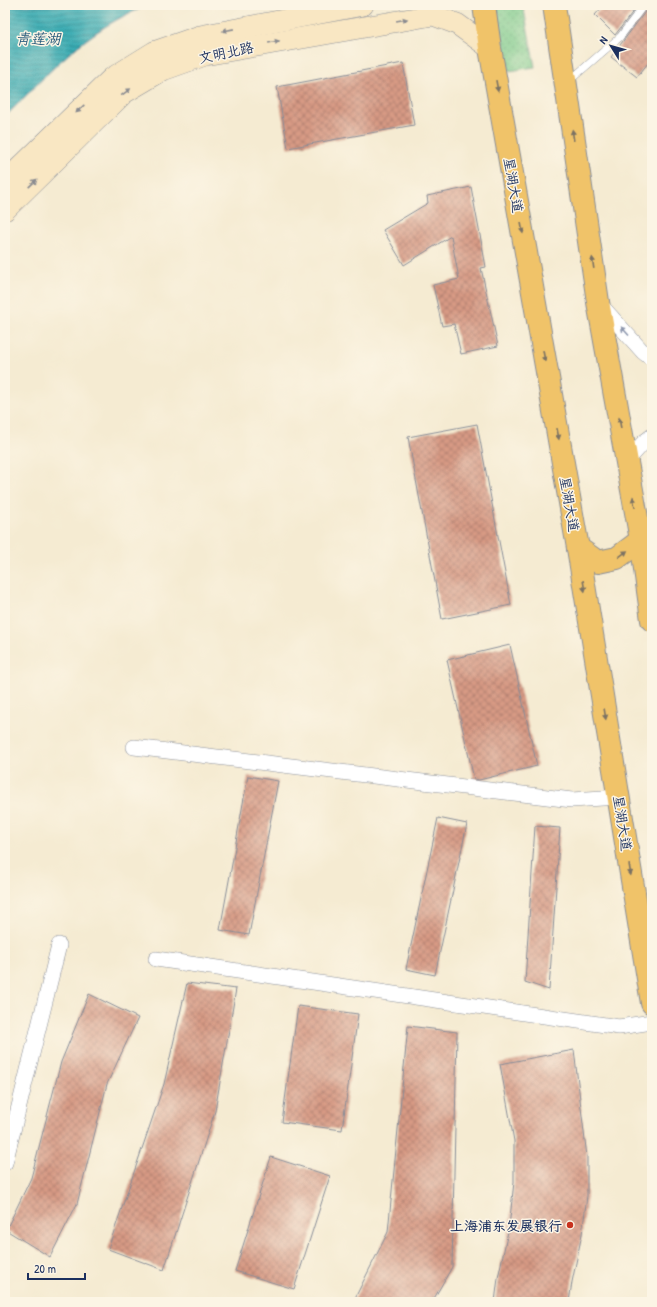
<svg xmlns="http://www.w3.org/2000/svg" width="657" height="1307" font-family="'Patrick Hand','LXGW WenKai TC',sans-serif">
<defs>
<pattern id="grass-dots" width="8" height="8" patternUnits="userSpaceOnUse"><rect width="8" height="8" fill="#7ac989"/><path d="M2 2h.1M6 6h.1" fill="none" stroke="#63a473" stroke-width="1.8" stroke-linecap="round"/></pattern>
<pattern id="water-rules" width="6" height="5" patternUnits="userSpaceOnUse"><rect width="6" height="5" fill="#39abb2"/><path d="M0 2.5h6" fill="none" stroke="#2f8c94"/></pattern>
<pattern id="building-cross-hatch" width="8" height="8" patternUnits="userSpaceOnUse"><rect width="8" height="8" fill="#d79a84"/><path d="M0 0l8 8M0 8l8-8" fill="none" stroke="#ae7e6f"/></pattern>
</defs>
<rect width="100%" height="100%" fill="#fcf5e5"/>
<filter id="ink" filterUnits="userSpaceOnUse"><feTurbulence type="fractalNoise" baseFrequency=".025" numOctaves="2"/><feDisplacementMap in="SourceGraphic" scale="8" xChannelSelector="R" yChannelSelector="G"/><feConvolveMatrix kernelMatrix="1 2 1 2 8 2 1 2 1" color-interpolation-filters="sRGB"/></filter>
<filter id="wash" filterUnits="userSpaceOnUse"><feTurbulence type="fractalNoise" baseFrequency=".012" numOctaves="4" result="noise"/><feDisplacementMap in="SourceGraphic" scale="16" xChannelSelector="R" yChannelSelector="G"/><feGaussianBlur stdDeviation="0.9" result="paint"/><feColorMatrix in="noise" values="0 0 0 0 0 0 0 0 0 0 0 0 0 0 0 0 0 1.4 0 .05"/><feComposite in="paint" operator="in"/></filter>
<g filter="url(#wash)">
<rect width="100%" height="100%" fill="#f5ebd2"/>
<!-- grass -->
<polygon fill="url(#grass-dots)" stroke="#4a7c74" points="496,5 523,5 535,67 509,71"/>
<!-- water -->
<path fill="url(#water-rules)" stroke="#2a6d88" d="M5,5h144c-18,7 -36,16 -52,27 -34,23 -63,56 -92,85z"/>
<g id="blocks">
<!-- building -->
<g fill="url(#building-cross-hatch)">
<polygon points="604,5 638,5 615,35 595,15"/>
<polygon points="649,5 652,5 652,58 637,77 611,57 648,8"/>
<polygon points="403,63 414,125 288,148 277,87"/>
<polygon points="471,187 486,267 481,268 498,346 461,354 454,324 442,326 433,285 459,279 451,236 404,265 383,230 428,203 427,196"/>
<polygon points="477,424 511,605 442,619 408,437"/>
<polygon points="510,645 537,766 479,780 474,779 447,660"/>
<polygon points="248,776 278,781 249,935 220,930"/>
<polygon points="438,818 467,824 435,975 406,969"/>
<polygon points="535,826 560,828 549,990 525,982"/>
<polygon points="187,983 236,989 215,1111 164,1270 108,1249 164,1084"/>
<polygon points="89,994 138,1018 107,1084 77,1204 50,1257 6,1230 31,1178 61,1062"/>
<polygon points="298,1006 358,1014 342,1130 282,1122"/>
<polygon points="408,1026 457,1032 452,1267 432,1302 353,1302 388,1232"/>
<polygon points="574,1050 587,1157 587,1196 582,1234 572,1282 569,1302 495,1302 498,1278 509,1227 514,1182 514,1141 500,1064"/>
<polygon points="271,1157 330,1176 294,1289 235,1271"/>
</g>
</g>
</g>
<g filter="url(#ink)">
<use href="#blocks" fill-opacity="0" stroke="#888d98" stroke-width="1"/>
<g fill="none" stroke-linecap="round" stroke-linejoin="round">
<defs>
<polyline id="lane" points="569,81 620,37 644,5"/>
<g id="street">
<polyline points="598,302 643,352 652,359"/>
<polyline points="627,461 644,442 652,436"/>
<polyline points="134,747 572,800 618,797"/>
<polyline points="156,959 619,1027 652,1022"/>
<polyline points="5,1163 59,945"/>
</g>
<g id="secondary">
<polyline points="5,182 112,78 154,52 200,36 363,5"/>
<polyline points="5,210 124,93 163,70 205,55 433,15 457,24 490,48"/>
</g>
<g id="primary">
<polyline points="484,5 490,48 578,548 652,1003"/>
<polyline points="554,5 598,302 641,540 652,620"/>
<polyline points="578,548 598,562 617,558 641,540"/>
</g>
</defs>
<!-- lane casing -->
<use href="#lane" stroke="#888d98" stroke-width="8"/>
<!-- street casing -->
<use href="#street" stroke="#888d98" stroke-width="16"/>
<!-- secondary casing -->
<use href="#secondary" stroke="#888d98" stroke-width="22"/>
<!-- primary casing -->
<use href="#primary" stroke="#888d98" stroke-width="24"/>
<!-- lane -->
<use href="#lane" stroke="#fff" stroke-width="7"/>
<!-- street -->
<use href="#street" stroke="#fff" stroke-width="15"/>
<!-- secondary -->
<use href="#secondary" stroke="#f9e7c3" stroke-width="21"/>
<!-- primary -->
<use href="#primary" stroke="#f0c369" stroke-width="22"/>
</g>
<!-- one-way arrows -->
<defs><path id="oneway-solid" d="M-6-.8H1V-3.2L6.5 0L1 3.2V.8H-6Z"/></defs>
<g fill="#8a8b90">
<use href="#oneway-solid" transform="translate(402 20) rotate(-10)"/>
<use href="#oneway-solid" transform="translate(228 30) rotate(169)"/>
<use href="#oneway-solid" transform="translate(274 42) rotate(-10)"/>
<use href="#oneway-solid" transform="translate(126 92) rotate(-36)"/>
<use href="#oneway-solid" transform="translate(80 109) rotate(136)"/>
<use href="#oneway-solid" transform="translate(33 183) rotate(-44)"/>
</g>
<g fill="#7b7263">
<use href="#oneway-solid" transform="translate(497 86) rotate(80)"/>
<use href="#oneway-solid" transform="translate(573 135) rotate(-98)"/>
<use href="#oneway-solid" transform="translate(522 228) rotate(80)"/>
<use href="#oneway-solid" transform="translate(593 263) rotate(-98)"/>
<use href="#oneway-solid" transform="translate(544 356) rotate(80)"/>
<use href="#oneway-solid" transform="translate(620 423) rotate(-100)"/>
<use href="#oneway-solid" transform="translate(558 434) rotate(80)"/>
<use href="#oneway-solid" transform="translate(634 502) rotate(-100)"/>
<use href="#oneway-solid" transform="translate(623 554) rotate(-36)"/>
<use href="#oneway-solid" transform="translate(584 586) rotate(81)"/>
<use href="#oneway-solid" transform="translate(605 714) rotate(81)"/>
<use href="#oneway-solid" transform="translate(630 870) rotate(81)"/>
</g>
<use fill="#8d97ae" href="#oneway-solid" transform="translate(625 331) rotate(-132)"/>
</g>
<!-- markers -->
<circle fill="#c8321e" stroke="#fcf5e5" stroke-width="1.5" cx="570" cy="1225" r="4"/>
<g text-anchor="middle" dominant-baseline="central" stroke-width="3" stroke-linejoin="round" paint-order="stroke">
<!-- street labels -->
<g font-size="14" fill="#1b2f5e" stroke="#fcf5e5">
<text transform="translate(226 52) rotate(-12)">文明北路</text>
<text transform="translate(514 185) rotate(80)">星湖大道</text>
<text transform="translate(570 504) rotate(80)">星湖大道</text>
<text transform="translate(623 823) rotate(81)">星湖大道</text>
</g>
<!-- poi labels -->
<g font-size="14" font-weight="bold" fill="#1b2f5e" stroke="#fcf5e5" text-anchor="end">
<text x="562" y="1225">上海浦东发展银行</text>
</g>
<!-- water labels -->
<g font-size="15" font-style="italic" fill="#265a7b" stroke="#fcf5e5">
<text x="38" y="38">青莲湖</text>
</g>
</g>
<!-- margin -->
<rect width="657" height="1307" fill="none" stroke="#fcf5e5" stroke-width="20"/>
<!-- north arrow -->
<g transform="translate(611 46) rotate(307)" stroke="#fcf5e5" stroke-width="3" paint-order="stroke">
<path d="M0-3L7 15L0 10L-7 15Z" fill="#1b2f5e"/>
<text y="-6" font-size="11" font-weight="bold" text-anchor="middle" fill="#1b2f5e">N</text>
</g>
<!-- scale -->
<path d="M28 1273v6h57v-6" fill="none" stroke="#1b2f5e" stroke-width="2"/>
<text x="34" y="1273" font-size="12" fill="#1b2f5e" stroke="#fcf5e5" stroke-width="3" paint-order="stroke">20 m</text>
</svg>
